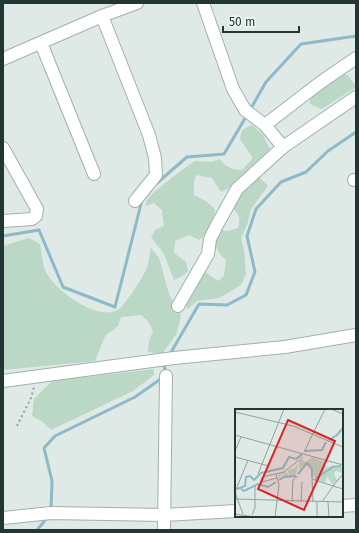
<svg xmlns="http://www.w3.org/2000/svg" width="359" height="533" font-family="'Fira Sans',sans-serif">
<rect width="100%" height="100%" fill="#dfe9e5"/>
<!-- green -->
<g fill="#bad8c5">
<polygon points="340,74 348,75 356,87 322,109 310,104 309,94 329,85"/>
<path d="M252,125l11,10 7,14c-9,10 -16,16 -26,25 -10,8 -9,12 -23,18l-9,-14 -16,-3 -2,7v13l12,6 9,8c0,13 -5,24 -16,31l-10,-5 -14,6 -1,12 12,9 2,9 -4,4 -10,5 -10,-26 -13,-17 4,-7 9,-4 -2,-16 -8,-7 -9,3 2,-6 6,-7 26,-21 16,-11 16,1 9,-3c4,8 14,11 22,11l11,-12 -13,-19 2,-9z"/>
<path d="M260,178l8,8 -17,23 -4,16 -6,13 3,12 2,24 -5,11 -22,13 -22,3 -9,8 -4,-6 13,-24 8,-7 13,9 6,-5 2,-16c-11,-10 -12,-15 -8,-30l10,1 10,-3c3,-10 1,-13 -6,-20 7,-13 12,-26 28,-30z"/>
<path d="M29,238l11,6c2,9 2,22 7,30 10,17 51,49 72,35 5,-3 23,-31 26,-37 4,-7 4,-17 6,-24l8,10 10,36 12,22 -4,17 -15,21 -14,-2 1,-11 4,-10 -5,-10 -7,-6 -20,2 -3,9 -13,10 -10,25 -92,9v-124z"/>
<polygon points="154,369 154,375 133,391 51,430 43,422 32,416 34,399 52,381"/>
</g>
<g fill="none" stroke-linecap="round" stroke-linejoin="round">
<!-- stream -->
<g stroke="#8db9c8" stroke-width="3">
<polyline points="250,110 266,82 301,44 356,36"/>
<polyline points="157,183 187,157 224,154 247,115"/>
<polyline points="3,236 39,230 63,287 115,307 142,200"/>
<polyline points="170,354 199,304 227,305 246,295 255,272 247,236 256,209 281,182 306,172 328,151 356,132"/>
<polyline points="164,366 166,373"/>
<polyline points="51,510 52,481 44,448 55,436 135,397 162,378"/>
<polyline points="37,530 47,518"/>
</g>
<defs>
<g id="minor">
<polyline points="203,3 233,89 245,110 265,125 283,147"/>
<polyline points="102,16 149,135 155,158 156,175 135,201"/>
<polyline points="41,43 94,174"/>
<polyline points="3,59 102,16 137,3"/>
<polyline points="265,125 321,82 356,58"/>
<polyline points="3,148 37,209 36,216 32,219 3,221"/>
<polyline points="354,180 356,180"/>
<polyline points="178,306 208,254 210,239 217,225 237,189 283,147 356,97"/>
<polyline points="3,381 174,358 285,347 356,335"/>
<polyline points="342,506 356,505"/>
<polyline points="3,518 51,513 164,515 236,511"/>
<polyline points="164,530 166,376"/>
</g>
</defs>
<!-- minor casing -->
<use href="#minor" stroke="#a3b0ac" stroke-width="14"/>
<!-- path -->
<polyline stroke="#83a9a1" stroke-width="2" stroke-dasharray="2 3" stroke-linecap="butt" points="17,426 31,398 34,387"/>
<!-- minor -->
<use href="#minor" stroke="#fff" stroke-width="12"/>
</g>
<!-- overview -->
<g transform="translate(235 409)">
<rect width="108" height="108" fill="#dfe9e5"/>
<path d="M68,46v5l3,2 6,-5 13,5 1,5 10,-2 -18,13 -4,-1 -1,-8 -5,-6 -9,6v-11zM63,54l-2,12 -8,3 -6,-4 -3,5 -1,-4 8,-3 3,4 -1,-6 7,-2zM107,58l1,6 -7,-2 -2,2 3,8 -4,4 -6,-9 -2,7 -9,-4 14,-10z" fill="#bad8c5"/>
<path fill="none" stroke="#8db9c8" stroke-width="2" d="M94,31l8,-5 6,-7M70,42l17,-1 4,-8M63,65l9,-11 5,6v9M80,70l18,-12 8,-1M44,71l5,-3 12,-1M2,80l8,-3 1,-9 4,-1 4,4 7,-7 22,-5 6,-11 7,2 6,-5M6,80l3,2 14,-7 10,3 8,-5"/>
<path fill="none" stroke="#93a29e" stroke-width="1" d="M96,0l12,5M0,3l58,14 50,21M0,26l108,30M0,42l6,-14M69,43l21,-43M0,48l34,9M23,65l26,-65M108,65l-10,12 10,3M27,73v-5l22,-5 15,-12M27,73l15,-4M0,90l108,3M57,93l1,-22 5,-4M66,93l1,-20M78,93l-1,-23 21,7 -11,16M82,93v15M93,93l1,15M0,105l20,3M8,105l-8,-22 13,-32M17,106l3,-7v-22M40,108l4,-32 -3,-11"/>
<path fill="#d62828" fill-opacity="0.15" stroke="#d62828" stroke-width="2" d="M53,11l47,21 -31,69 -46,-21z"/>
<rect width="108" height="108" fill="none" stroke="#223733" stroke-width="2"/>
</g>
<!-- border -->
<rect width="359" height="533" fill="none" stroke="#223733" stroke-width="8"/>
<!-- scale -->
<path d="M223 26v6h76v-6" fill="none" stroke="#223733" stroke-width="2"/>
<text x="229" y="26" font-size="12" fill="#223733" stroke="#eff6f3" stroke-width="3" paint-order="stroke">50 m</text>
</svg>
